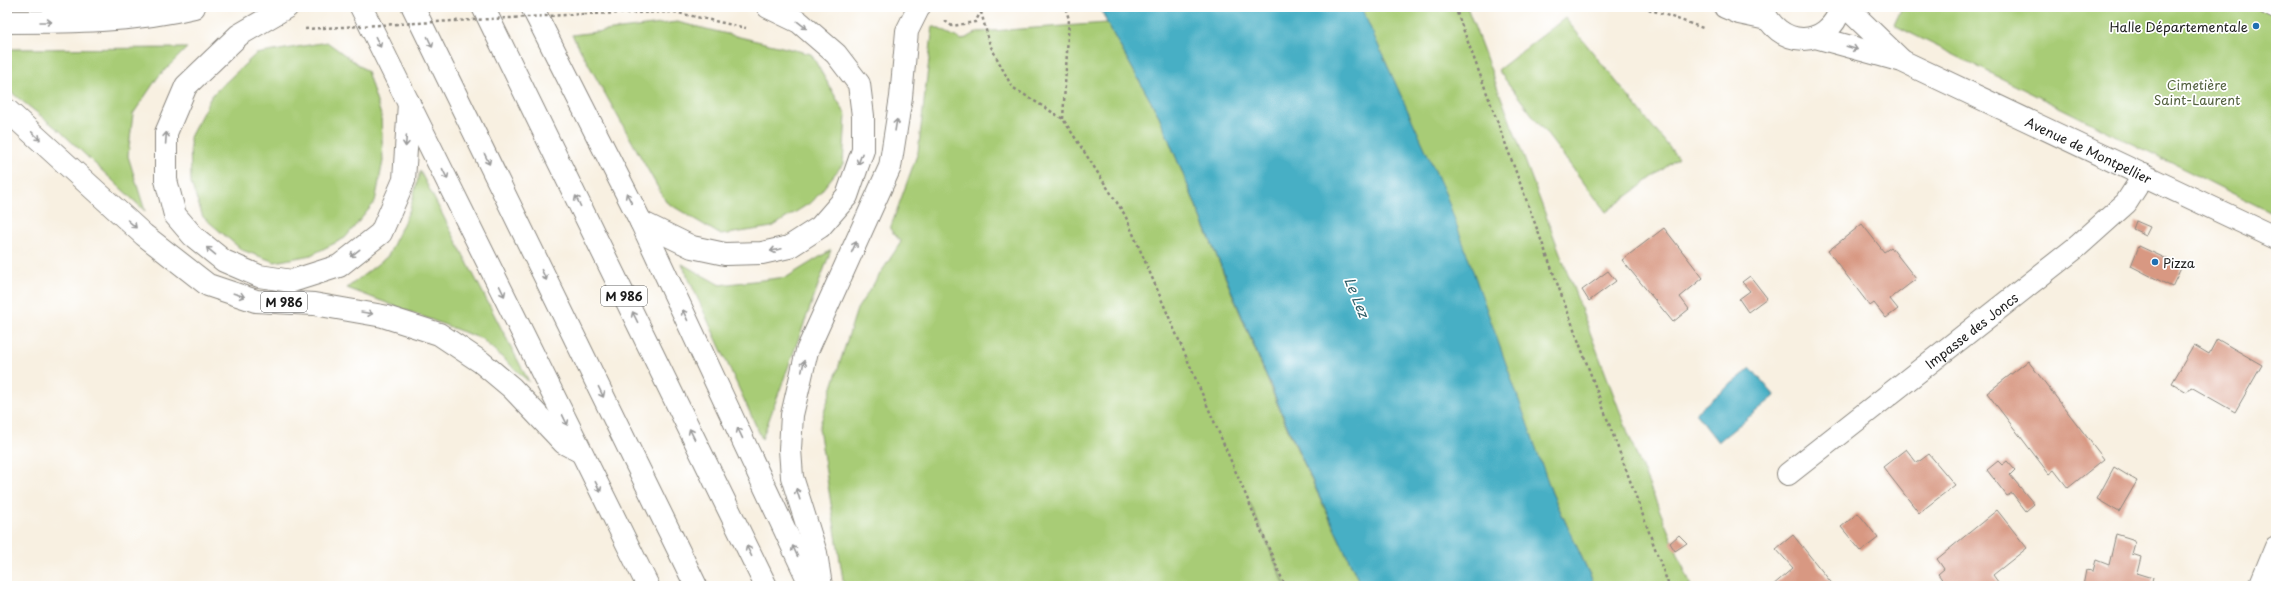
<svg xmlns="http://www.w3.org/2000/svg" width="2283" height="593" font-family="'Playpen Sans',sans-serif">
<rect width="100%" height="100%" fill="#fff"/>
<filter id="ink" filterUnits="userSpaceOnUse"><feTurbulence type="fractalNoise" baseFrequency=".025" numOctaves="2"/><feDisplacementMap in="SourceGraphic" scale="8" xChannelSelector="R" yChannelSelector="G"/><feConvolveMatrix kernelMatrix="1 2 1 2 8 2 1 2 1" color-interpolation-filters="sRGB"/></filter>
<filter id="wash" filterUnits="userSpaceOnUse"><feTurbulence type="fractalNoise" baseFrequency=".012" numOctaves="4" result="noise"/><feDisplacementMap in="SourceGraphic" scale="16" xChannelSelector="R" yChannelSelector="G"/><feGaussianBlur stdDeviation="0.9" result="paint"/><feColorMatrix in="noise" values="0 0 0 0 0 0 0 0 0 0 0 0 0 0 0 0 0 1.4 0 .05"/><feComposite in="paint" operator="in"/></filter>
<g filter="url(#wash)">
<rect width="100%" height="100%" fill="#f8f0e1"/>
<!-- green -->
<g fill="#a8cc76" stroke="#627449">
<polygon points="1361,7 1467,7 1633,446 1691,586 1595,586 1552,493"/>
<polygon points="1902,7 2276,7 2276,215 1894,25"/>
<polygon points="1565,18 1678,158 1606,212 1498,70"/>
<polygon points="677,22 811,54 846,115 843,164 813,201 772,227 721,235 666,202 572,35"/>
<polygon points="1107,23 1159,116 1288,430 1361,586 1286,586 1250,503 1285,586 844,586 819,428 857,309 901,242 890,229 918,152 933,26 962,40 978,32"/>
<polygon points="327,42 367,71 381,115 383,161 375,202 345,238 311,255 275,262 242,250 203,217 191,183 190,137 212,95 256,54"/>
<polygon points="187,48 158,77 133,114 128,156 145,211 60,131 7,89 7,49"/>
<polygon points="420,171 529,382 482,339 347,288 388,256 410,209"/>
<polygon points="831,250 762,439 682,264 720,285 787,277"/>
</g>
<!-- water -->
<g fill="#46afc5" stroke="#316670">
<polygon points="1100,7 1361,7 1446,195 1552,493 1595,586 1361,586 1289,430 1159,116 1107,23"/>
<polygon points="1751,368 1775,396 1718,442 1695,413"/>
</g>
<g id="blocks">
<!-- building -->
<g fill="#d89882">
<polygon points="2136,221 2150,227 2146,235 2133,229"/>
<polygon points="1862,224 1884,252 1891,247 1916,279 1890,299 1898,309 1886,318 1874,303 1870,306 1828,251"/>
<polygon points="1664,228 1703,278 1680,297 1689,309 1673,322 1622,260"/>
<polygon points="2139,246 2182,266 2172,287 2131,266"/>
<polygon points="1608,271 1616,281 1589,301 1582,290"/>
<polygon points="1750,276 1767,298 1748,312 1739,299 1750,291 1742,282"/>
<polygon points="2217,339 2262,365 2235,412 2191,387 2187,392 2172,383 2194,345 2209,354"/>
<polygon points="2028,361 2104,459 2068,488 2054,470 2049,474 1987,393"/>
<polygon points="1906,449 1917,463 1929,454 1955,485 1919,513 1883,467"/>
<polygon points="1998,461 2002,465 2007,461 2015,470 2010,475 2034,504 2026,511 2012,493 2007,496 1987,470"/>
<polygon points="2114,467 2137,481 2119,512 2097,499"/>
<polygon points="1997,510 2027,548 1993,575 2001,586 1947,586 1938,574 1944,569 1937,559"/>
<polygon points="1858,513 1878,538 1861,551 1841,527"/>
<polygon points="2116,534 2132,539 2135,543 2132,554 2141,557 2137,573 2153,578 2151,586 2083,586 2086,570 2093,571 2096,560 2109,565"/>
<polygon points="1679,535 1687,543 1675,551 1670,543"/>
<polygon points="1793,535 1834,586 1772,586 1793,568 1776,549"/>
</g>
</g>
</g>
<g filter="url(#ink)">
<use href="#blocks" fill-opacity="0" stroke="#8a867e" stroke-width="1"/>
<g fill="none" stroke-linecap="round" stroke-linejoin="round">
<defs>
<polyline id="lane" points="2266,7 2276,12"/>
<g id="street">
<path id="s1" d="M1788,474l290,-228 48,-43 18,-28"/>
<polyline points="2260,586 2276,547"/>
</g>
<g id="secondary">
<polyline points="1725,7 1739,13 1767,19"/>
<path d="M1762,7c15,41 66,44 79,0"/>
<polyline points="1846,7 1901,60"/>
<path d="M7,22c63,0 126,0 187,-15"/>
<path id="s2" d="M1815,37l87,24 374,177"/>
</g>
<g id="primary">
<polyline points="287,7 239,35 186,86 166,133 166,180 175,215 193,236 224,261 259,276 292,281 339,266 381,233 404,180 409,103"/>
<polyline points="361,7 648,586"/>
<polyline points="413,7 696,586"/>
<polyline points="483,7 766,586"/>
<polyline points="532,7 641,222 811,586"/>
<polyline points="7,110 144,235 208,285 256,301 314,304 383,316 439,334 481,362 512,388 564,443 581,452"/>
<polyline points="641,222 692,247 725,254 762,253 789,247 820,227 847,196 863,150 863,116 859,84 836,54 799,22 768,7"/>
<polyline points="821,586 816,553 792,477 790,449 792,415 807,351 890,167 901,97 907,31 919,7"/>
</g>
</defs>
<!-- lane casing -->
<use href="#lane" stroke="#8a867e" stroke-width="17"/>
<!-- street casing -->
<use href="#street" stroke="#8a867e" stroke-width="24"/>
<!-- secondary casing -->
<use href="#secondary" stroke="#8a867e" stroke-width="24"/>
<!-- primary casing -->
<use href="#primary" stroke="#8a867e" stroke-width="24"/>
<!-- path -->
<g stroke="#8a867e" stroke-width="2.5" stroke-dasharray="3 3" stroke-linecap="butt">
<polyline points="1455,7 1669,586"/>
<polyline points="1643,7 1703,28"/>
<polyline points="981,12 990,45 1012,87 1063,119 1125,215 1285,586"/>
<polyline points="584,14 674,12 746,28"/>
<polyline points="945,21 952,26 975,22 984,7"/>
<polyline points="1063,119 1069,19 1065,7"/>
</g>
<!-- lane -->
<use href="#lane" stroke="#fff" stroke-width="15"/>
<!-- street -->
<use href="#street" stroke="#fff" stroke-width="22"/>
<!-- secondary -->
<use href="#secondary" stroke="#fff" stroke-width="22"/>
<!-- primary -->
<use href="#primary" stroke="#fff" stroke-width="22"/>
<!-- path-bridge -->
<polyline stroke="#8a867e" stroke-width="2.5" stroke-dasharray="3 3" stroke-linecap="butt" points="305,29 584,14"/>
</g>
<!-- one-way arrows -->
<defs><path id="oneway-shaft" d="M-6 0H5M1.5-3L5.5 0L1.5 3" fill="none" stroke-width="1.6" stroke-linecap="round" stroke-linejoin="round"/></defs>
<g stroke="#999">
<use href="#oneway-shaft" transform="translate(46 22)"/>
<use href="#oneway-shaft" transform="translate(802 25) rotate(38)"/>
<use href="#oneway-shaft" transform="translate(378 42) rotate(63)"/>
<use href="#oneway-shaft" transform="translate(430 42) rotate(64)"/>
<use href="#oneway-shaft" transform="translate(1852 48) rotate(17)"/>
<use href="#oneway-shaft" transform="translate(896 125) rotate(-81)"/>
<use href="#oneway-shaft" transform="translate(36 136) rotate(43)"/>
<use href="#oneway-shaft" transform="translate(166 138) rotate(-86)"/>
<use href="#oneway-shaft" transform="translate(406 141) rotate(94)"/>
<use href="#oneway-shaft" transform="translate(487 159) rotate(64)"/>
<use href="#oneway-shaft" transform="translate(860 159) rotate(110)"/>
<use href="#oneway-shaft" transform="translate(445 174) rotate(64)"/>
<use href="#oneway-shaft" transform="translate(629 198) rotate(-117)"/>
<use href="#oneway-shaft" transform="translate(578 201) rotate(-116)"/>
<use href="#oneway-shaft" transform="translate(132 224) rotate(42)"/>
<use href="#oneway-shaft" transform="translate(854 247) rotate(-66)"/>
<use href="#oneway-shaft" transform="translate(776 250) rotate(168)"/>
<use href="#oneway-shaft" transform="translate(211 251) rotate(-140)"/>
<use href="#oneway-shaft" transform="translate(355 253) rotate(142)"/>
<use href="#oneway-shaft" transform="translate(544 275) rotate(64)"/>
<use href="#oneway-shaft" transform="translate(502 291) rotate(64)"/>
<use href="#oneway-shaft" transform="translate(239 295) rotate(18)"/>
<use href="#oneway-shaft" transform="translate(367 313) rotate(9)"/>
<use href="#oneway-shaft" transform="translate(685 315) rotate(-115)"/>
<use href="#oneway-shaft" transform="translate(635 317) rotate(-116)"/>
<use href="#oneway-shaft" transform="translate(803 366) rotate(-78)"/>
<use href="#oneway-shaft" transform="translate(601 392) rotate(64)"/>
<use href="#oneway-shaft" transform="translate(565 420) rotate(64)"/>
<use href="#oneway-shaft" transform="translate(740 433) rotate(-115)"/>
<use href="#oneway-shaft" transform="translate(692 434) rotate(-116)"/>
<use href="#oneway-shaft" transform="translate(598 487) rotate(63)"/>
<use href="#oneway-shaft" transform="translate(798 494) rotate(-108)"/>
<use href="#oneway-shaft" transform="translate(749 551) rotate(-116)"/>
<use href="#oneway-shaft" transform="translate(795 551) rotate(-115)"/>
</g>
</g>
<!-- markers -->
<g fill="#1f6fb2" stroke="#fff" stroke-width="1.5">
<circle cx="2256" cy="26" r="4"/>
<circle cx="2155" cy="262" r="4"/>
</g>
<g text-anchor="middle" dominant-baseline="central" stroke-width="3.5" stroke-linejoin="round" paint-order="stroke">
<!-- shield labels -->
<g fill="#fff" stroke="#606060" stroke-width="1">
<rect x="601" y="286" width="46" height="20" rx="3"/>
<rect x="261" y="292" width="46" height="20" rx="3"/>
</g>
<g font-size="12" font-weight="bold" fill="#1c1c1c">
<text x="624" y="296">M 986</text>
<text x="284" y="302">M 986</text>
</g>
<!-- poi labels -->
<g font-size="13" fill="#1c1c1c" stroke="#fff" text-anchor="end">
<text x="2248" y="26">Halle Départementale</text>
<text x="2163" y="262" text-anchor="start">Pizza</text>
</g>
<!-- park labels -->
<g font-size="13" fill="#546240" stroke="#fff">
<text x="2197" y="84">Cimetière<tspan x="2197" dy="15">Saint-Laurent</tspan></text>
</g>
<!-- street labels -->
<g font-size="13" fill="#1c1c1c" stroke="#fff">
<text stroke="none"><textPath href="#s2" startOffset="297">Avenue de Montpellier</textPath></text>
<text stroke="none"><textPath href="#s1" startOffset="233">Impasse des Joncs</textPath></text>
</g>
<!-- water labels -->
<g font-size="14" font-style="italic" fill="#2f5e68" stroke="#fff">
<text transform="translate(1357 297) rotate(68)">Le Lez</text>
</g>
</g>
<!-- margin -->
<rect width="2283" height="593" fill="none" stroke="#fff" stroke-width="24"/>
</svg>
